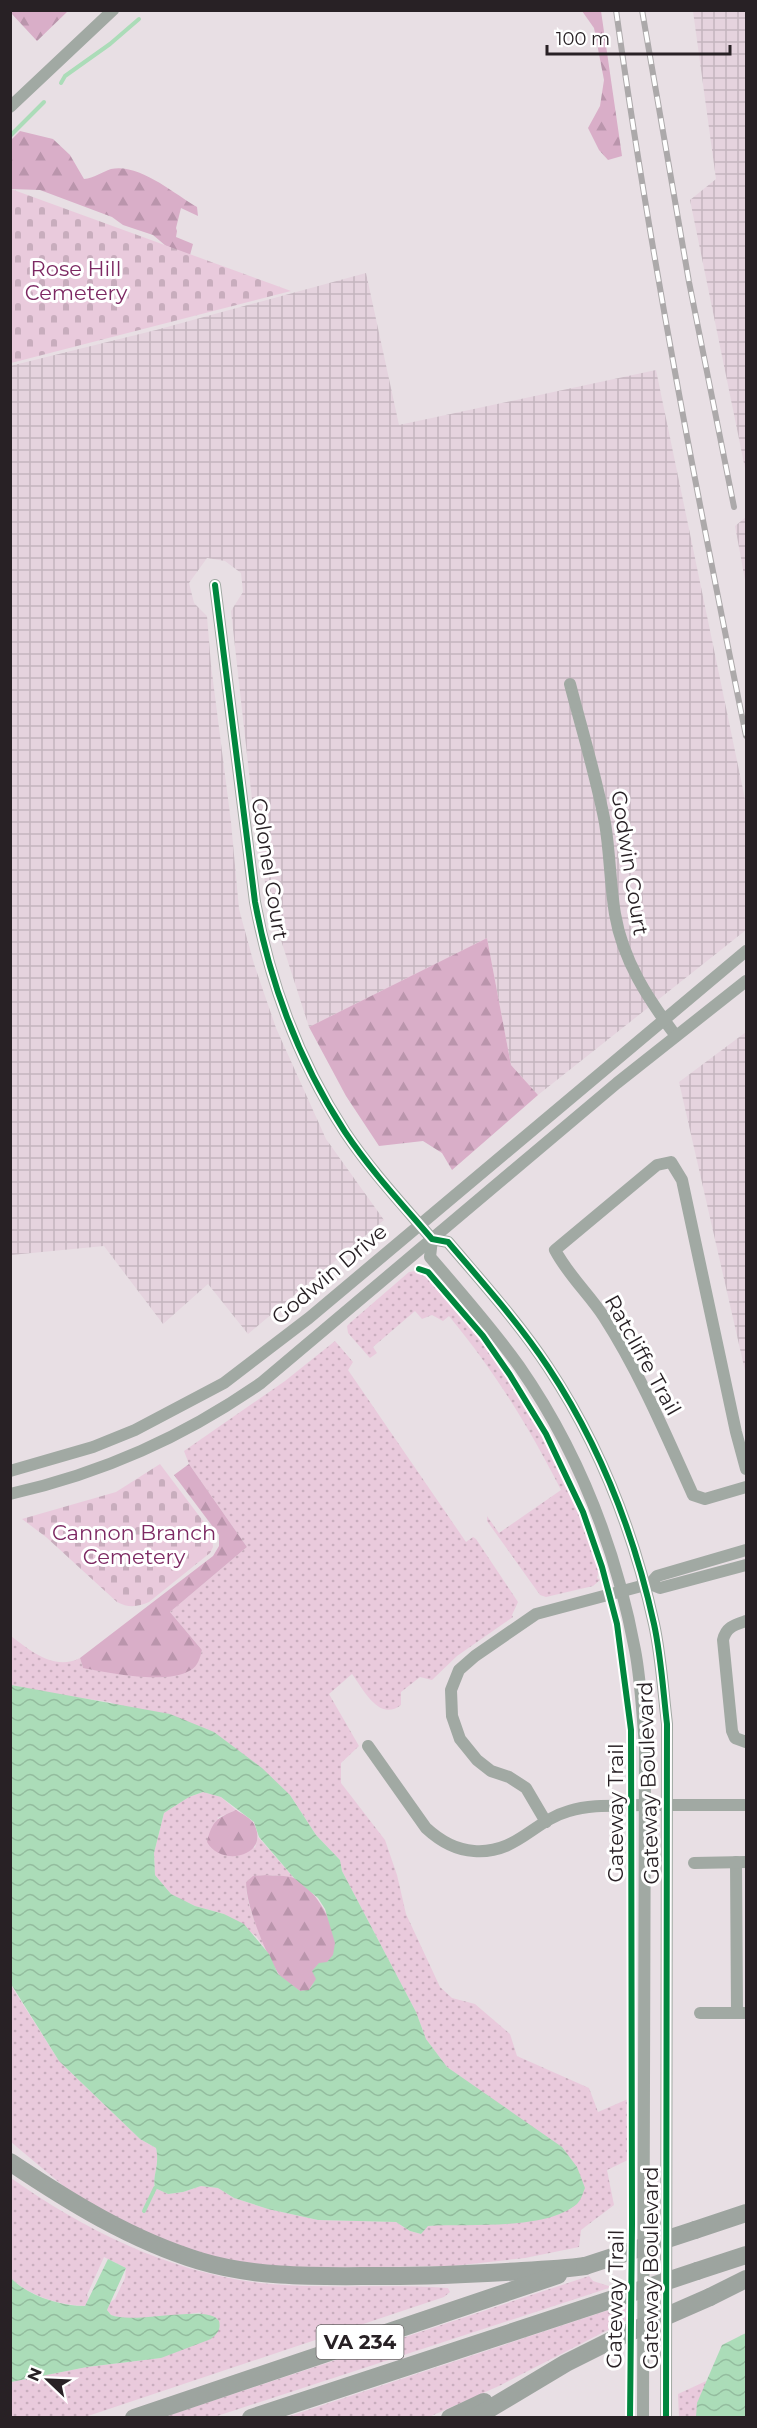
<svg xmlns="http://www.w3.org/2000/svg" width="757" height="2428" font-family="Montserrat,sans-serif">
<defs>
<pattern id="industrial-grid" width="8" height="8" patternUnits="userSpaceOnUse" patternTransform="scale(1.5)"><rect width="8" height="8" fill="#e5d3de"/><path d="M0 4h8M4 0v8" fill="none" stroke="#c4b5be"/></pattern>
<pattern id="grass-dots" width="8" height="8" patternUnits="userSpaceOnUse" patternTransform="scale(1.5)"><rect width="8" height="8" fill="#e9cadc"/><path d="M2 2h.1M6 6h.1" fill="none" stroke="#c8adbd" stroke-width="1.8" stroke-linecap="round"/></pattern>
<pattern id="forest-firs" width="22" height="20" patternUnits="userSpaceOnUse" patternTransform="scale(1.5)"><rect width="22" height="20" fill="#d9aec8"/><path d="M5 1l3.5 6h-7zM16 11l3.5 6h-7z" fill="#ba95ac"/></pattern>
<pattern id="cemetery-stones" width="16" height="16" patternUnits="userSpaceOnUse" patternTransform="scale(1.5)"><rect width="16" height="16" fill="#e9cadc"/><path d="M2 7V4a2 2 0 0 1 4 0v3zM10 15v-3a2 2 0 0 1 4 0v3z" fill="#c8adbd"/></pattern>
<pattern id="water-waves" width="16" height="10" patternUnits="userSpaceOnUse" patternTransform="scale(1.5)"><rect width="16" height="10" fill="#abdcb8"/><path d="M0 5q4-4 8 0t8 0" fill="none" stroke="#93bc9e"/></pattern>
</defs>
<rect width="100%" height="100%" fill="#e8dfe4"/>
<!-- industrial -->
<g fill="url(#industrial-grid)">
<polygon points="693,11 746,11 746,473 690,200 716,179"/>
<polygon points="366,273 399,425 656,370 746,804 746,930 538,1095 511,1065 487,938 309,1027 269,903 256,835 231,611 243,592 241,573 225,561 207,558 189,583 194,603 207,616 211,665 231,822 239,909 254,964 276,1028 326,1139 384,1220 248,1334 208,1284 163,1324 104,1246 11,1255 10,366 156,330"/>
<polygon points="746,517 746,585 735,526"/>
<polygon points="746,1032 746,1375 679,1082"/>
</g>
<!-- grass -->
<g fill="url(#grass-dots)">
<path d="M416,1271l12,5c22,26 47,52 67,81 35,51 64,106 88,165 6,15 20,40 14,56l3,2 -7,6 -47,11 -6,-2 -53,-74v-5l12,17 62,-43c-33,-65 -66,-118 -112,-174l-6,5 -11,-6 -10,4 -7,-8 -42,36 4,6 -7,5 -22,-25 -1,-7 4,-4 58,-50z"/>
<path d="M335,1341l18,21 -5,8 118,172 7,-5 3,2 42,63 -6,13 1,2 -56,39 -25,24 -12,-3 -19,15v13c-22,17 -37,-15 -49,-31l-23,20 30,52 -18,17v20l44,57 12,35 9,39 34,73 12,11 23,6 35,30 7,22 72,32 9,24 30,-13 2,60 -23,11 7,35 -33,25 -2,17 -54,11 -73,8 -138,2 -52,-2 -51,-10 -55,-16 -83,-46 -62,-52 -1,-158 49,77 81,78 16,9c4,16 -4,29 -1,40l13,6 15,-2 18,-6 17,2 16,10 34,11 50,11 78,2 14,9 11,3 6,-8 22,-2 38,-128 -40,-29 -21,-28 -10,-27 -74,-141 -2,-11 -24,-25 -26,-40 -180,-93 -58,-8 -41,-9v-49c20,15 43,35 69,22l3,10 94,7c15,-5 21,-10 25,-25l-32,-38 77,-65 -58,-83 -5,-13 101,-70z"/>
<path d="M203,1792l18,5 15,13 -19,8 38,30 3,-11 36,41c-16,-2 -35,-7 -48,4 0,26 13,48 23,72l-13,-18 -32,-22 -29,-8 -24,-12 -16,-19 -1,-22 10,-40 25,-16z"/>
<path d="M11,2178c76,54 164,97 259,106 59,5 118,0 178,4l2,4 -6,5 -359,120 -74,1v-36l76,-15 74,-9 41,-46c-22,3 -71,12 -91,3l-4,-5 2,-7 6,-4 10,-21 1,-10 -22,-11 -17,38 2,4 -4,7c-25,-1 -57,-10 -74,-28z"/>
<polygon points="589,2276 593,2281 612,2287 214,2417 161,2418"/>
<polygon points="630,2303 631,2318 499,2386 429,2417 284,2418"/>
<polygon points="717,2376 746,2417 679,2417 678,2394"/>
</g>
<!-- forest -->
<g fill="url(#forest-firs)">
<polygon points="11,10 68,10 68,11 37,41 11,13"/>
<polygon points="582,11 601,11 622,156 608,160 599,150 588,128 600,106 604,80 594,28"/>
<path d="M20,131l33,8 17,16 14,24c10,-1 18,-7 27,-10 28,-6 62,24 86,38l1,9 -17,-8 -5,20 1,3 -1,6 17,7 -3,11 -24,-9 -13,-11 -30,-10 -11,-8 -72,-27 -29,-1v-49z"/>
<polygon points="487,938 511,1065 538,1095 452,1170 442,1153 423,1141 379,1146 346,1096 309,1027"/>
<path d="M189,1464l58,83 -77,65 32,38c-2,8 -4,16 -11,20 -24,15 -82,3 -108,-2l-3,-10 133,-102 6,-10v-11l-45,-60z"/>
<path d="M236,1810c6,4 15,8 18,14 17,32 -33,44 -47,18 5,-21 10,-24 29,-32z"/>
<path d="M266,1875c8,1 20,0 28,3 20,8 50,56 39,78 -6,12 -17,23 -24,34l-9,1c-8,-5 -17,-10 -22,-18 -13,-21 -32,-67 -32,-91l7,-6z"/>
</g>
<!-- cemetery -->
<g fill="url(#cemetery-stones)">
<polygon points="10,189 11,189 291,291 11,363"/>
<path d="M160,1464l52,69 1,14 -3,6 -61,49c-11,5 -21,6 -32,0l-71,-65 -24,-18 94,-27z"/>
</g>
<!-- water -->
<g fill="url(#water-waves)" fill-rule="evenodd">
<path d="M11,1685l159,29 44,18 48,36 28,27 26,40 24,25 2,11 74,141 10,27 21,28 115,80 15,20 8,21c-2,5 -4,12 -8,16 -32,27 -109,19 -149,22l-7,8 -11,-3 -14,-9 -78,-2 -50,-11 -34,-11 -16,-10 -17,-2 -18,6 -15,2 -13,-6c-3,-12 5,-23 1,-40l-16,-9 -81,-78 -48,-77zM203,1792l18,5 33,25 5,15 35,41 24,20 7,11 10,34 -2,12 -6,7 -8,1 -7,8 4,8 -7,11 -9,1 -22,-17 -9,-20 -25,-30 -20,-10 -29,-8 -24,-12 -16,-19 -1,-22 10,-40 25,-16z"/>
<path d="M108,2259l18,9 -19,42 4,5c23,10 98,-12 108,6 2,8 -1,12 -8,18l-50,19 -74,9 -76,15v-104c17,18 49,28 74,28z"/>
<polygon points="746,2333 746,2417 696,2417 697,2403 722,2345"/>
</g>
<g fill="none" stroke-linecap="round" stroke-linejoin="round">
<!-- stream -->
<g stroke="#abdcb8" stroke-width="4">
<polyline points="61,83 65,76 110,44 139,19"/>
<polyline points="10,136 44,102"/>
<polyline points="144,2211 155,2188"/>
</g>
<!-- minor -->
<g stroke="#a1a9a3" stroke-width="12">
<polyline points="10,107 113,10"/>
<path d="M215,585l40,317c15,81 45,161 90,230 26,39 57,72 87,107l16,3c34,40 71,81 100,125 51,77 86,166 106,257 7,32 9,66 13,100l-1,694"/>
<path d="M570,684c12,46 26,92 35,139 5,30 5,61 10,91 8,47 33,85 61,122"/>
<path d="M432,1239l-2,18c31,36 62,71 89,109 59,85 97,183 116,284 6,31 7,63 10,95l-2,673"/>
<path d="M746,1469l-10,-37 -54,-252 -11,-18 -14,3 -102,85c13,25 34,44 49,67 36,56 62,118 89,178l12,4 41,-12"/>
<polyline points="10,1471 93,1447 135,1430 224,1383 309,1318 746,951"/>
<path d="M10,1494c93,-21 173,-57 251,-111l356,-300 129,-102"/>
<polyline points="650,1584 657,1576 746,1550"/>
<polyline points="650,1584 660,1588 746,1565"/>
<path d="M746,1621c-12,4 -20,6 -23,19l9,91 3,7 11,4"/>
<path d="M368,1746l58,82c13,12 30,22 48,23 43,3 59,-30 95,-40 23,-7 49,-5 72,-6 35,0 70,0 105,0"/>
<polyline points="546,1822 526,1788 509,1777 491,1771 477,1760 460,1739 452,1716 451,1690 459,1670 475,1656 536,1614 649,1584"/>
<polyline points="736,1862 737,2013"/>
<polyline points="694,1863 746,1862"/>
<polyline points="700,2013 746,2013"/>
</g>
<!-- highway -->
<g stroke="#9da49f" stroke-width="18">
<path d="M10,2162c60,40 121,78 190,99 60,18 123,15 185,15 46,0 91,-2 137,-5 21,-1 42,-2 63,-5"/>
<polyline points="695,2230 746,2213"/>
<polyline points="697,2271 746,2255"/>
<polyline points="710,2297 746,2279"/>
<polyline points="134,2418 558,2275"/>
<polyline points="251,2418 616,2298"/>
<polyline points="450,2418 484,2402"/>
<polyline points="474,2418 566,2363 614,2339"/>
</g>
<defs>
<g id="rail">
<path d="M616,10c34,244 81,485 130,726"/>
<polyline points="642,10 689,282 734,507"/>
</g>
</defs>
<!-- rail casing -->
<use href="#rail" stroke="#aca9aa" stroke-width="6"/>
<!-- rail -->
<use href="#rail" stroke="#fff" stroke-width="4" stroke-dasharray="11" stroke-linecap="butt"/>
<!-- highway-bridge -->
<g stroke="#9da49f" stroke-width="18">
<polyline points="585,2266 695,2230"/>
<polyline points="616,2298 697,2271"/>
<polyline points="614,2339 710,2297"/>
</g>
<defs>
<g id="cycleway">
<path d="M215,585l40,317c15,81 45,161 90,230 26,39 57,72 87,107l16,3c34,40 71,81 100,125 51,77 86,166 106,257 7,32 9,66 13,100l-1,694"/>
<polyline points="419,1269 428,1272 483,1336 510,1375 546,1434 583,1512 602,1567 617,1624 631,1730 632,2224 630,2418"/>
</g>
</defs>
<!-- cycleway casing -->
<use href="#cycleway" stroke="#fff" stroke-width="10"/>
<!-- cycleway -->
<use href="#cycleway" stroke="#00873e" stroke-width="6"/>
</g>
<g text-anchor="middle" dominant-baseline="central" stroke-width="6" stroke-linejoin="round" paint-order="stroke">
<!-- shield labels -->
<rect fill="#fff" stroke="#686466" stroke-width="1.5" x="316.5" y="2325" width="87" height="34" rx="4.5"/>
<g font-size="20" font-weight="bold" fill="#282125">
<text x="360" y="2342">VA 234</text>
</g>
<!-- park labels -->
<g font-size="21" fill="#7d2963" stroke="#fff">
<text x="76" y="268">Rose Hill<tspan x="76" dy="24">Cemetery</tspan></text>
<text x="134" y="1532">Cannon Branch<tspan x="134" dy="24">Cemetery</tspan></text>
</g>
<!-- street labels -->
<g font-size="21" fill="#282125" stroke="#fff">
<text transform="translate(630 863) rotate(81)">Godwin Court</text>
<text transform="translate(270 869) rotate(81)">Colonel Court</text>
<text transform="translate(329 1274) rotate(-40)">Godwin Drive</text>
<text transform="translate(643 1355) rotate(61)">Ratcliffe Trail</text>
<text transform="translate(648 1783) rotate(-92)">Gateway Boulevard</text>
<text transform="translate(615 1813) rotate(-90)">Gateway Trail</text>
<text transform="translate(650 2268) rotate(-90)">Gateway Boulevard</text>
<text transform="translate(615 2299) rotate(-89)">Gateway Trail</text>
</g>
</g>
<!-- border -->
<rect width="757" height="2428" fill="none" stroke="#282125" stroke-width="24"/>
<!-- north arrow -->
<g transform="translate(48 2380) rotate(293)" stroke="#ffffff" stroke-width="4.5" paint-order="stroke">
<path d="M0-4.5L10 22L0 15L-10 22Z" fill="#282125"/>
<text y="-9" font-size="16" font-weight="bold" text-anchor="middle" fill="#282125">N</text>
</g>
<!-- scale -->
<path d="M547 45v9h183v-9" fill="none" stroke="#282125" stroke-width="3"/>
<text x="556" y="45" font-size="18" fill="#282125" stroke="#ffffff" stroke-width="4.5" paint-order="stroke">100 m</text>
</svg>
